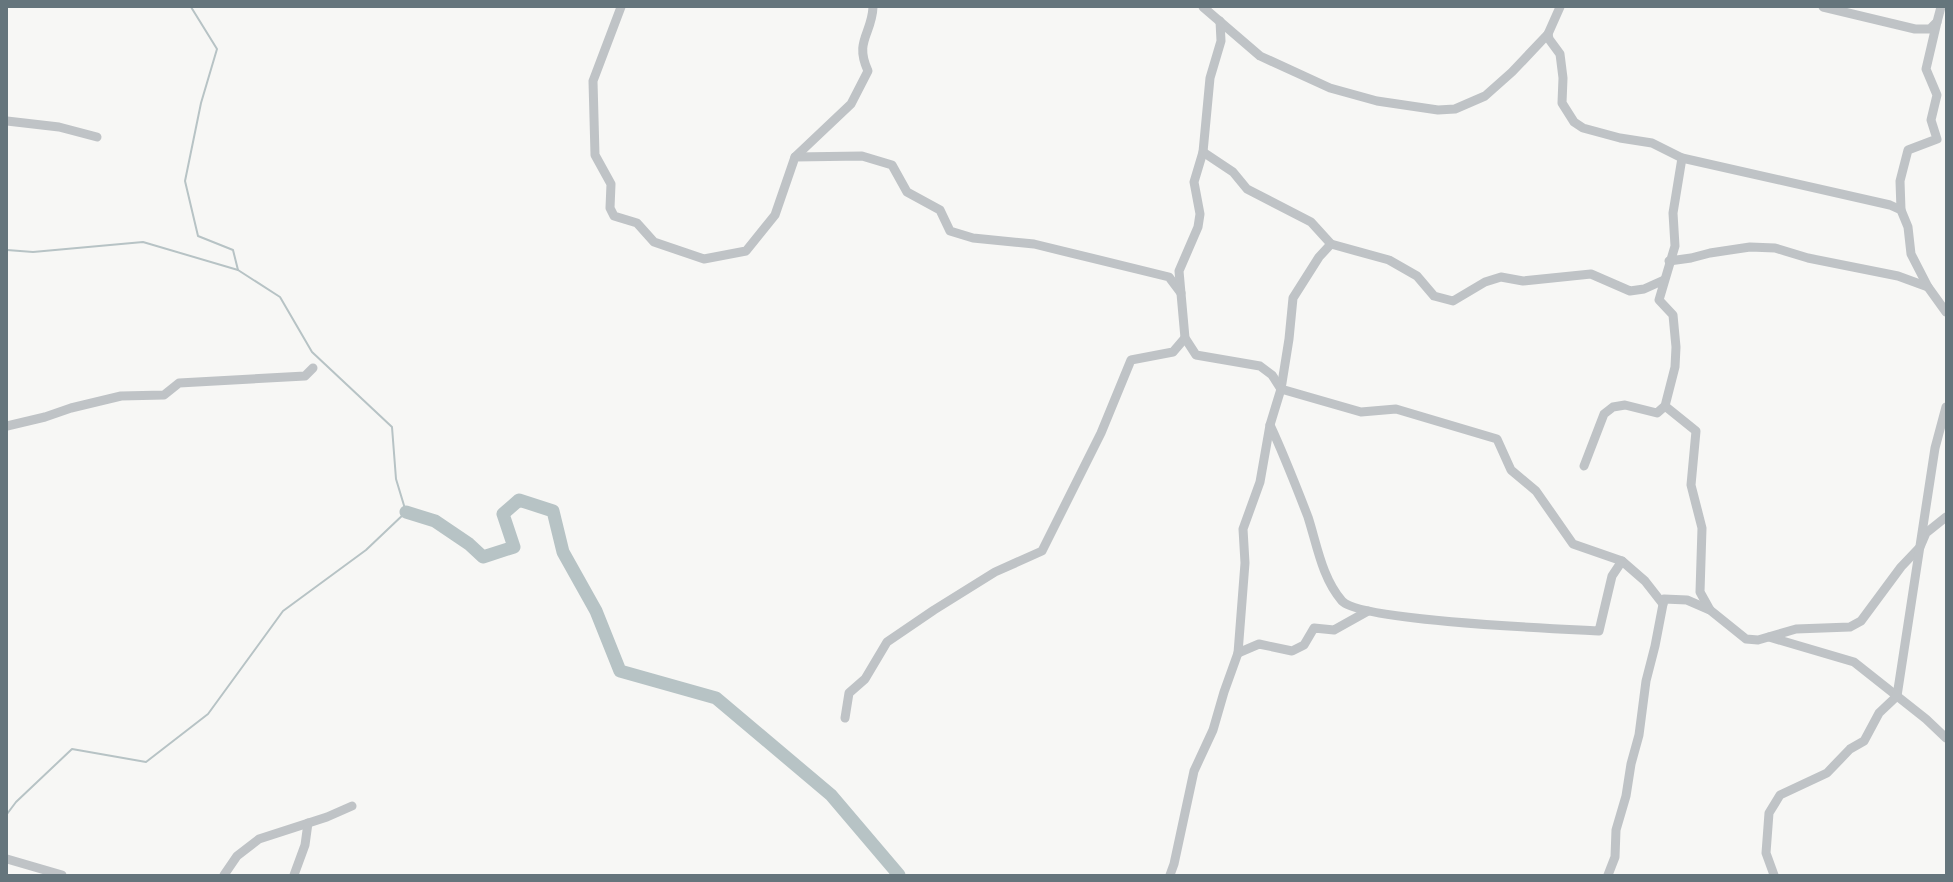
<svg xmlns="http://www.w3.org/2000/svg" width="1953" height="882" font-family="'Public Sans',sans-serif">
<rect width="100%" height="100%" fill="#f7f7f5"/>
<g fill="none" stroke-linecap="round" stroke-linejoin="round">
<!-- stream -->
<g stroke="#b7c3c5" stroke-width="2">
<polyline points="191,7 217,49 201,103 185,181 198,236 233,250 238,270"/>
<polyline points="7,250 33,252 143,242 238,270 280,297 312,352 392,427 396,479 406,512 366,550 283,611 208,714 146,762 72,749 16,802 7,814"/>
</g>
<!-- river -->
<polyline stroke="#b7c3c5" stroke-width="13" points="406,512 435,521 469,544 483,557 514,547 503,514 519,500 553,511 563,552 596,611 620,671 716,698 831,795 899,875"/>
<!-- minor -->
<g stroke="#bfc3c6" stroke-width="9">
<polyline points="621,7 593,81 595,155 611,184 610,208 614,216 637,223 654,242 704,259 746,251 775,215 795,157 862,156 892,165 907,192 940,210 950,231 973,238 1034,244 1169,277 1181,293"/>
<polyline points="1203,7 1260,56 1330,88 1377,101 1438,110 1455,109 1485,96 1512,72 1548,34 1560,7"/>
<polyline points="1823,7 1915,29 1930,29 1937,22 1941,7"/>
<polyline points="1548,34 1549,39 1560,54 1563,78 1562,103 1574,122 1583,128 1620,138 1652,143 1682,158 1890,205 1901,210 1908,227 1911,254 1928,287 1946,312"/>
<polyline points="7,121 59,127 97,137"/>
<polyline points="1203,152 1233,172 1247,189 1311,222 1331,244 1389,260 1417,276 1434,296 1453,301 1485,282 1501,277 1523,281 1591,274 1630,291 1644,289 1664,280"/>
<path d="M795,157l56,-53 17,-33c-14,-30 4,-37 5,-64"/>
<polyline points="1901,210 1900,181 1908,150 1937,139 1931,120 1937,95 1926,69 1937,22"/>
<polyline points="1331,244 1319,257 1293,298 1289,339 1281,389 1361,412 1396,409 1497,439 1511,470 1536,491 1573,544 1622,561 1645,581 1663,604"/>
<polyline points="1669,261 1691,258 1710,253 1750,247 1775,248 1808,258 1898,276 1928,287"/>
<polyline points="1665,406 1696,431 1691,485 1702,528 1700,592 1710,610"/>
<path d="M1270,425c14,30 26,61 38,92 9,28 14,61 34,84 18,20 220,28 257,30l13,-55 10,-15"/>
<polyline points="7,426 45,417 71,408 121,396 164,395 179,383 305,376 313,368"/>
<polyline points="1584,466 1604,414 1613,407 1625,405 1657,413 1665,406 1675,367 1676,347 1673,315 1659,300 1675,246 1673,213 1682,158"/>
<polyline points="1769,637 1854,662 1926,719 1946,738"/>
<polyline points="1238,653 1259,644 1292,651 1304,645 1314,628 1334,630 1368,611"/>
<polyline points="845,718 849,693 865,679 887,642 934,610 995,572 1042,551 1101,433 1131,360 1173,352 1185,338"/>
<polyline points="7,859 62,875"/>
<polyline points="224,875 237,856 259,839 327,817 352,806"/>
<polyline points="294,875 305,845 308,823"/>
<polyline points="1170,875 1174,864 1194,771 1213,730 1224,692 1238,653 1245,563 1243,529 1260,482 1270,425 1281,389 1272,375 1260,366 1196,355 1185,338 1179,271 1198,227 1200,214 1194,182 1203,152 1210,78 1221,41 1220,21"/>
<polyline points="1608,875 1615,857 1616,830 1626,796 1631,764 1639,735 1646,681 1655,646 1664,599 1687,600 1710,610 1746,639 1758,640 1796,629 1850,627 1861,621 1901,567 1920,547 1926,533 1946,517"/>
<polyline points="1774,875 1766,853 1769,813 1780,795 1827,773 1850,749 1864,741 1879,713 1897,696 1935,448 1946,407"/>
</g>
</g>
<!-- border -->
<rect width="1953" height="882" fill="none" stroke="#65757c" stroke-width="16"/>
</svg>
